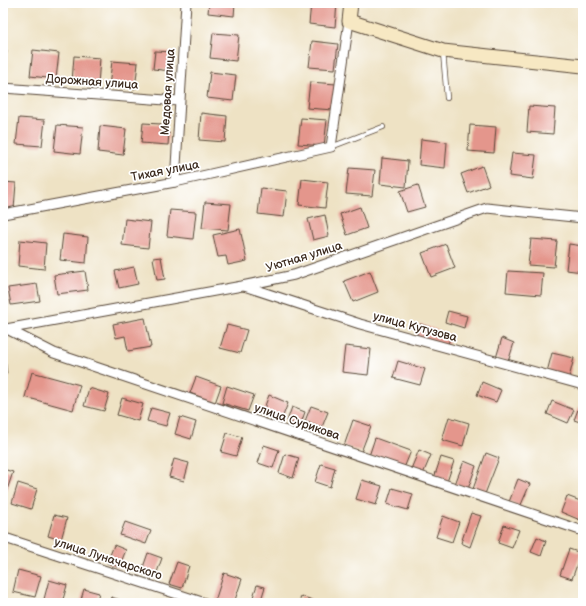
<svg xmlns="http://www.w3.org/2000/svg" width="586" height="606" font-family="'Balsamiq Sans',sans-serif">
<rect width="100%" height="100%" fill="#fff"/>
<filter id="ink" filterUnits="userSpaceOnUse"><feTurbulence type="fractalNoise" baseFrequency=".025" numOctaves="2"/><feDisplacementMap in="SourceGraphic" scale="8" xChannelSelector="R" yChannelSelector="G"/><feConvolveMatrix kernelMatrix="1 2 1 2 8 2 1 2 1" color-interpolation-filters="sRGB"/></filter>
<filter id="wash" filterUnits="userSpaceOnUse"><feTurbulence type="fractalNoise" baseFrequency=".012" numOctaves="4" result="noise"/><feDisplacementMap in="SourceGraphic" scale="16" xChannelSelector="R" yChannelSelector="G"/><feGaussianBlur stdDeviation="0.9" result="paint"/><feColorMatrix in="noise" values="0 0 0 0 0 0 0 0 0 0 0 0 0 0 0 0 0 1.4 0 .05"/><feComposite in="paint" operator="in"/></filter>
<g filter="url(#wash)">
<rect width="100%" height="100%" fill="#eee2c4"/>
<g id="blocks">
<!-- building -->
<g fill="#e4968c">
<polygon points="209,3 235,3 234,16 208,13"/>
<polygon points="311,3 337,3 335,27 309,24"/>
<polygon points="213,33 239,35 236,61 210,58"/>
<polygon points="312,41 338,44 335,69 309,67"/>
<polygon points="3,50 7,50 4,76 3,76"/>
<polygon points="33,50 59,53 56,79 30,76"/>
<polygon points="155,51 173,52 171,71 153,69"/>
<polygon points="74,56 100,58 98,85 72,82"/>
<polygon points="112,61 138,63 135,89 109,87"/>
<polygon points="210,72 236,75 233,101 207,98"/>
<polygon points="310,82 336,84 333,110 307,108"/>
<polygon points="529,106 555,108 553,134 527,132"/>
<polygon points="201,113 227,116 225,142 199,140"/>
<polygon points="19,118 45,120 42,146 16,144"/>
<polygon points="301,118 327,120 324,146 298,144"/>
<polygon points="143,123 161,124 160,132 169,132 168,145 141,143"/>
<polygon points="57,125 83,127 80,154 54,151"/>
<polygon points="470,125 496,127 494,153 468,151"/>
<polygon points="100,126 126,129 123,155 98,152"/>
<polygon points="421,139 447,142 445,168 419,165"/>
<polygon points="512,153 536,155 533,179 509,176"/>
<polygon points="382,158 408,161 406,187 380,184"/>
<polygon points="482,166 489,185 468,193 461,174"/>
<polygon points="349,168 375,170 372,196 346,194"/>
<polygon points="302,179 328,182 325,208 299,205"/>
<polygon points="3,182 16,183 14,209 3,208"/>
<polygon points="418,185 425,207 407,212 400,191"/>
<polygon points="261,188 287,191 284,217 258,214"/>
<polygon points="205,202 231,204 228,230 202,228"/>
<polygon points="360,207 367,228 347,235 340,214"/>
<polygon points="170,210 196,212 193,239 167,236"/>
<polygon points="325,215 329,236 313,240 308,219"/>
<polygon points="125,219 151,222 148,248 122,245"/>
<polygon points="240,229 247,261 228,265 226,256 218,257 213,235"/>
<polygon points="63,234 88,237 86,263 60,260"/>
<polygon points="531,239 557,241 554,267 528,265"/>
<polygon points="20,240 46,243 44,269 18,266"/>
<polygon points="446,244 455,268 431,277 422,253"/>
<polygon points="569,244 583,246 583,272 566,270"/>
<polygon points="161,257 165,279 157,280 153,258"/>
<polygon points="134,267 138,284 119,288 115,271"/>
<polygon points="85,271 88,290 57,294 54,275"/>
<polygon points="370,271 378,292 353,302 344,281"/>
<polygon points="508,271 543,273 541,295 506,292"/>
<polygon points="37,284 40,301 11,305 8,288"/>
<polygon points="448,311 467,316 464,328 445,322"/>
<polygon points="145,318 151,347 128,351 125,336 116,338 113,324"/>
<polygon points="420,324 451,335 447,347 416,337"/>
<polygon points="227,325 247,330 240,353 220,348"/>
<polygon points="502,338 514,343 508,362 496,358"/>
<polygon points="345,346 371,349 368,375 342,372"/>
<polygon points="3,350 4,350 7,374 3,375"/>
<polygon points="552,353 574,358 569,378 547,372"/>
<polygon points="398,361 425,369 420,385 393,378"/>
<polygon points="32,372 80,385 73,410 25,397"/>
<polygon points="196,377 221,386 215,403 190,393"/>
<polygon points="482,382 501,390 496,402 477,395"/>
<polygon points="227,386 254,395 248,411 222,403"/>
<polygon points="89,388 109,394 104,411 84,406"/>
<polygon points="269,395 288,403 281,421 262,414"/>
<polygon points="122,398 143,404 138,421 117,415"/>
<polygon points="552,401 574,410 568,423 547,414"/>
<polygon points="311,406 328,412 322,427 305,421"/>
<polygon points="292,407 305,412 300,426 287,421"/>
<polygon points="579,407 583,408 583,423 574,420"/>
<polygon points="151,408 170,413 166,426 147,421"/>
<polygon points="180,417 196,422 191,439 175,434"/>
<polygon points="449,417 469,423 463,446 442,440"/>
<polygon points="353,420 371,426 361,452 344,446"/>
<polygon points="227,433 242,437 236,456 221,452"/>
<polygon points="375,438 411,451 404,468 369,456"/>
<polygon points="264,445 279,450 273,468 258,463"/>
<polygon points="419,450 431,455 423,474 411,469"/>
<polygon points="486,453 499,458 485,494 473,489"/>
<polygon points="285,454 299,458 293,478 279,473"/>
<polygon points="441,457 454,461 447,482 434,478"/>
<polygon points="174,459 189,463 184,481 169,477"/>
<polygon points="464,461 476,466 468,489 455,484"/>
<polygon points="321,464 335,468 330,487 315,482"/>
<polygon points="3,469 13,472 7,490 3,489"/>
<polygon points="518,479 530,484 520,507 509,502"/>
<polygon points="362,480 382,486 376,505 356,499"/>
<polygon points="18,483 37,489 31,509 12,503"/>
<polygon points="392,488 413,494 408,510 387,504"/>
<polygon points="567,496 583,502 583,513 580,520 561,512"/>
<polygon points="471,513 481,516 470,547 461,543"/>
<polygon points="54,515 67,518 61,540 48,536"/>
<polygon points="443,516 459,522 452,542 436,537"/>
<polygon points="125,522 151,531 146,544 120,535"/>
<polygon points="504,525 519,530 512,548 498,543"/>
<polygon points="537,537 546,541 541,556 531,552"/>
<polygon points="114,545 126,550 119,567 107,563"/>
<polygon points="569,549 581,553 572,579 560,575"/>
<polygon points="148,553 162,558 155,578 141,573"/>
<polygon points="177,562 189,566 182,588 169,584"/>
<polygon points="18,570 41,576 35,597 13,592"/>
<polygon points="224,573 242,579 234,603 221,603 215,601"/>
<polygon points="49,580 67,585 62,603 43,603"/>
<polygon points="257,585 265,587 260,603 251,603"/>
<polygon points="84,589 99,593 96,603 80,603"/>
<polygon points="301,596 315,601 315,603 299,603"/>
<polygon points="111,597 127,602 127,603 109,603"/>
</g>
</g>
</g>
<g filter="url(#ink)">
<use href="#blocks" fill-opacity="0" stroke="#564637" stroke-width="1"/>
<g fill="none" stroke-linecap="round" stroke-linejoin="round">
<defs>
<g id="lane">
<polyline points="443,52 447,98"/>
<polyline points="331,147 383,127"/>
</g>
<g id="street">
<polyline points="3,88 179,101"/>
<polyline points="175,182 186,3"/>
<polyline points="3,214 175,182 331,147 349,21"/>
<polyline points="244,286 360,324 583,385"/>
<polyline points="6,329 242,286 294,275 487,208 583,218"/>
<polyline points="7,329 54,353 583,531"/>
<polyline points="3,539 8,539 205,603"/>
</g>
<polyline id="secondary" points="351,3 349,21 443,51 583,66"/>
</defs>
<!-- lane casing -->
<use href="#lane" stroke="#564637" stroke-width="6"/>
<!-- street casing -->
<use href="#street" stroke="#564637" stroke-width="11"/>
<!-- secondary casing -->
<use href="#secondary" stroke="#564637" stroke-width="15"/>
<!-- lane -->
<use href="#lane" stroke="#fff" stroke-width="4.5"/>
<!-- street -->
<use href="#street" stroke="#fff" stroke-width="9"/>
<!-- secondary -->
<use href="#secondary" stroke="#f7e8c3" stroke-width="13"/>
</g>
</g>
<g text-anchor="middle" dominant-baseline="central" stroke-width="3.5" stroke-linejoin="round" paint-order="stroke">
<!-- street labels -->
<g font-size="12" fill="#3b2a1e" stroke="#fff">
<text transform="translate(92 82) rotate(4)">Дорожная улица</text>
<text transform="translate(168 92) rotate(-86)">Медовая улица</text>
<text transform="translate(165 171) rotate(-11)">Тихая улица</text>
<text transform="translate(304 257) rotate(-17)">Уютная улица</text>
<text transform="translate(415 327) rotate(15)">улица Кутузова</text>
<text transform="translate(297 422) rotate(19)">улица Сурикова</text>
<text transform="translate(108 559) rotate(18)">улица Луначарского</text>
</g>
</g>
<!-- margin -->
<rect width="586" height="606" fill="none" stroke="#fff" stroke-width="16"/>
</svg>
